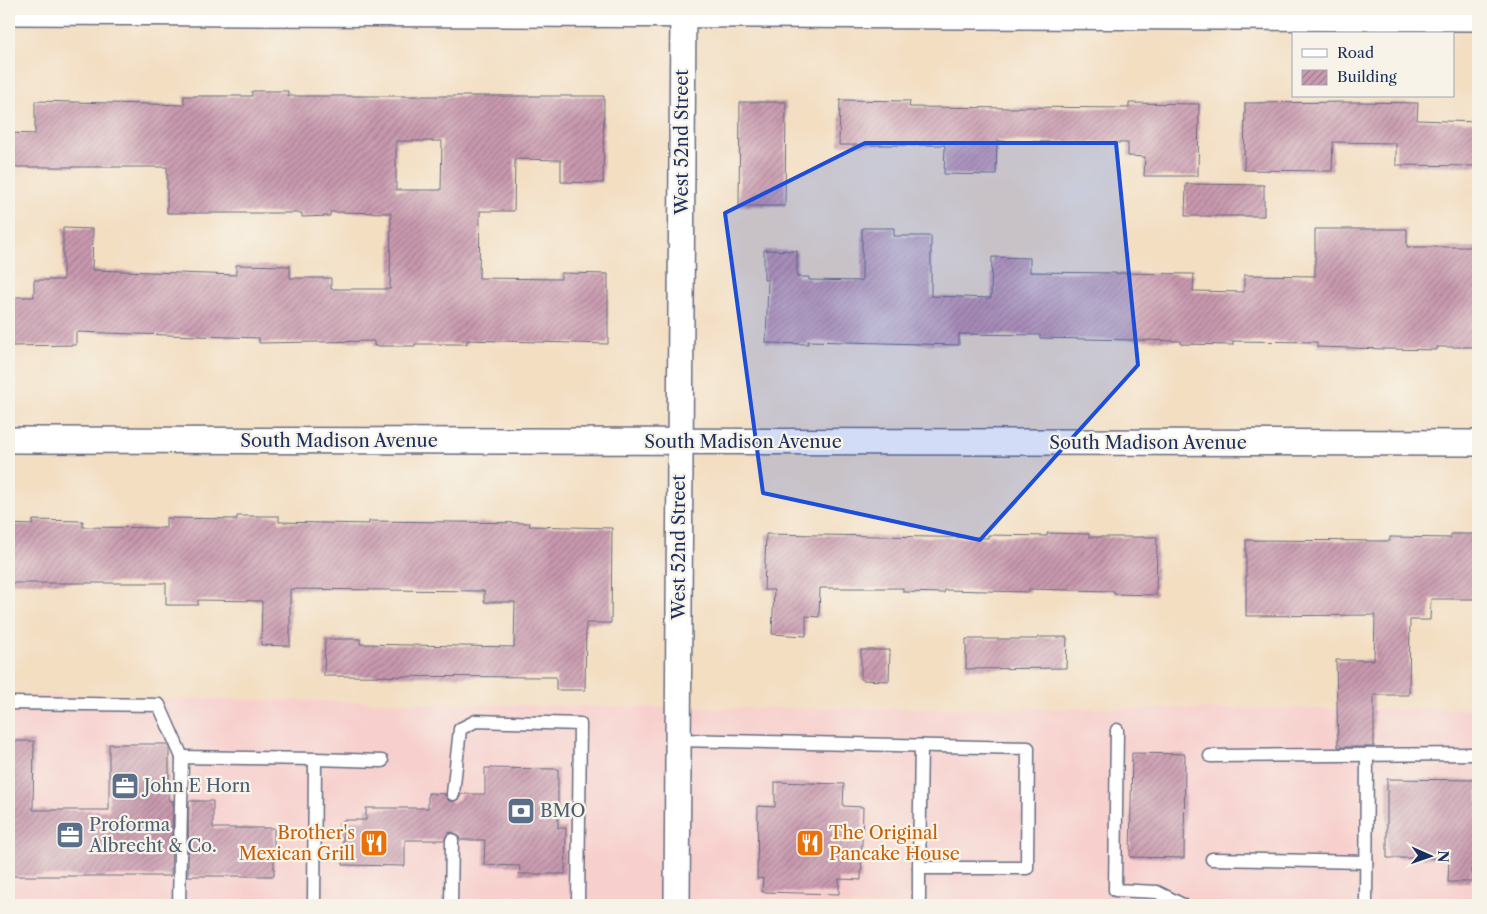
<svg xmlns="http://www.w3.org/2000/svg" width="1487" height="914" font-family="'Libre Caslon Text',serif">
<defs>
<pattern id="building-hatch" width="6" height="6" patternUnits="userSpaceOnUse" patternTransform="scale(1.25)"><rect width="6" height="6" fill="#c999ae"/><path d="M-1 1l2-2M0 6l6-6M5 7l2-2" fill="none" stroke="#a27d91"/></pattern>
</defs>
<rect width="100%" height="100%" fill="#f7f3e8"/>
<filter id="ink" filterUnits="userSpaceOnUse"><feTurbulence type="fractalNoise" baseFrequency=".02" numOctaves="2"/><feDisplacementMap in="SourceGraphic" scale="10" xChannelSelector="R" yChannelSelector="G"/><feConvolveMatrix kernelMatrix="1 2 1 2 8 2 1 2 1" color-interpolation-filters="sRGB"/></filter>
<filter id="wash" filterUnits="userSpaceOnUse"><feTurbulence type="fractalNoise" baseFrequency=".0096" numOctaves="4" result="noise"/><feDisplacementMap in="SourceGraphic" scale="20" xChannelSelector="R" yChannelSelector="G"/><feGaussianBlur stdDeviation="1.12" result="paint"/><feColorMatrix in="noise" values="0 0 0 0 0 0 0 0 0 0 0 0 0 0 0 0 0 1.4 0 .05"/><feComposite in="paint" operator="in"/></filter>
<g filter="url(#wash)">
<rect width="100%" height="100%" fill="#f3dec2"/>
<!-- built -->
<polygon fill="#f7d0ce" points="9,695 676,708 1478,709 1478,905 9,905"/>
<g id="blocks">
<!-- building -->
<g fill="url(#building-hatch)" fill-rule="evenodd">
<path d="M252,91h36v5h316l-1,87 -42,-1v-22l-46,-1 -1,52h-34l-1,67 82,1v-6l47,1v70l-141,-4v4h-52v2h-41v-5l-115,2v-5l-183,-6v13l-67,1v-49h25v-17h29v-52l30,1 -1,41 144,5v-10l54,1v12h41v11h59l1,-76 -61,-1v4l-28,1v-4h-135v-46h-158v-34l26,1v-33l149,4v-9h68zM396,141h46l-1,49h-45z"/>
<polygon points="840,100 910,101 909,107 1018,108 1018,107 1129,108 1129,103 1199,104 1198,176 1144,176 1145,157 1128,156 1128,143 997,141 996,175 944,174 945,145 839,145"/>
<polygon points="740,102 786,102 785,206 739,206"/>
<polygon points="1359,102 1418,103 1417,120 1478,122 1478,166 1396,165 1396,143 1333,142 1332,171 1244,170 1245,103"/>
<polygon points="1186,184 1264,185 1264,216 1185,216"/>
<polygon points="862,228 894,228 894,236 931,236 931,296 991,298 992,257 1030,258 1030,272 1194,274 1193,291 1244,292 1244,275 1315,276 1315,229 1407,229 1407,247 1478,247 1478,347 1437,347 1437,350 1386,349 1317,347 1317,342 1233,341 1233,345 1181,344 1181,341 1040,338 1040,335 959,334 959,345 808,341 808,344 766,343 768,280 764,280 764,250 797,251 797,277 809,277 809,280 862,281"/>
<polygon points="237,516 279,516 279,522 369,524 369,521 530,523 529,526 612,528 611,623 586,623 585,690 556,690 556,677 324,676 325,639 360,639 360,644 514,647 515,602 484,602 484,591 290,589 290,646 261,645 262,601 198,600 198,605 166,605 166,583 9,583 9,524 33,525 33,520 83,521 83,527 166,528 166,518 237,519"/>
<polygon points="1047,533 1089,534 1089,537 1157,537 1156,595 1114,594 1114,591 1029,589 1029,592 945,590 944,593 903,592 903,588 820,588 819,617 806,616 806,636 772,634 774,590 764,590 766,534 988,538 988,535 1047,536"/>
<polygon points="1451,534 1478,534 1478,599 1431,599 1430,620 1410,620 1409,695 1374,695 1374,747 1338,747 1336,660 1374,660 1375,615 1246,616 1246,540 1390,541 1390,537 1451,538"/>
<polygon points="1038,637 1067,637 1066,668 966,669 966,639 1038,639"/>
<polygon points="861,650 890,650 889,681 861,680"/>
<polygon points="9,741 34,741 33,810 109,810 109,744 167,744 169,749 169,801 173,801 171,876 9,876"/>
<polygon points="1132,753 1185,754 1184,858 1130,857"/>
<polygon points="485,768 558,769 558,828 566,828 565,874 519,874 520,866 484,865 485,840 460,840 459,836 453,832 448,833 444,840 405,840 405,866 343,865 343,820 366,820 366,808 428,808 428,793 445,794 448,800 453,802 459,799 461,794 485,794"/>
<polygon points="1387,779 1478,780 1478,869 1471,869 1471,882 1448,882 1449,858 1387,858"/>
<polygon points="775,782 844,784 843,806 863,807 861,880 839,879 839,894 762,892 763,878 757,879 758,806 775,807"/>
<polygon points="189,801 213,801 213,828 274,828 274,876 188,876"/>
</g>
</g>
</g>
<g filter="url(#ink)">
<use href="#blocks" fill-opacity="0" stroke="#676c81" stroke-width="1"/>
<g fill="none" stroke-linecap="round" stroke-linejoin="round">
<defs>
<g id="service">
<polyline points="9,703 159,705 182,757"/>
<polyline points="1117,730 1115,890 1157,892 1183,905"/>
<polyline points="678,740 1028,748 1027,868 919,868 919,905"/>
<polyline points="1210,756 1478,754"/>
<polyline points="315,759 382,761"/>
<polyline points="453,794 460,729 476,721 580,724 578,905"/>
<polyline points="1212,859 1366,862"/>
<polyline points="919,868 921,746"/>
<polyline points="179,905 182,757 315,759 314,905"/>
<polyline points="451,905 452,840"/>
<polyline points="1366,905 1367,755"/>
</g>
<g id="minor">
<polyline points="9,12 1478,18"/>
<polyline points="9,440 1478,443"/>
<polyline points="677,905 683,9"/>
</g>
</defs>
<!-- service casing -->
<use href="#service" stroke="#676c81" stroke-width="15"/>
<!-- minor casing -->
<use href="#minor" stroke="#676c81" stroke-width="28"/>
<!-- service -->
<use href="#service" stroke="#fff" stroke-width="12"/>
<!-- minor -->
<use href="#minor" stroke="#fff" stroke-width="25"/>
</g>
</g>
<!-- marked area -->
<path fill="#1d4ed8" fill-opacity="0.2" stroke="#1d4ed8" stroke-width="4" stroke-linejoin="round" d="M865,143h251l22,222 -158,175 -217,-47 -38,-280z"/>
<!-- icons -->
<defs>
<symbol id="office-square" viewBox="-11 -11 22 22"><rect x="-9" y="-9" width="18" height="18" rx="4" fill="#5c6f8a" stroke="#f7f3e8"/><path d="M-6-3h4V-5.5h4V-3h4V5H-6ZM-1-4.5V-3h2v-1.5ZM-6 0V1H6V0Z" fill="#fff"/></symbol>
<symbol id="bank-square" viewBox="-11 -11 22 22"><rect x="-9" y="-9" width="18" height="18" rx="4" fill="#5c6f8a" stroke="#f7f3e8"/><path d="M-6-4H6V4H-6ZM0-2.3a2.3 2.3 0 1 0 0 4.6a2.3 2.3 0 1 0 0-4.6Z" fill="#fff"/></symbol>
<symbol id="restaurant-square" viewBox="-11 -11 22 22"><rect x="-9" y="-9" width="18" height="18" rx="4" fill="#e8710a" stroke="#f7f3e8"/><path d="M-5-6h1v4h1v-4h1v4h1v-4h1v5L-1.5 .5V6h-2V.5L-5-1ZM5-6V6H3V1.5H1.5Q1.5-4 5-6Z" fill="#fff"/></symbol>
</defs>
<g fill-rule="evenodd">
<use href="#office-square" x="109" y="770" width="32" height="32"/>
<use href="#bank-square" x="505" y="795" width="32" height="32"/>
<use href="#office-square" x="54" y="819" width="32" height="32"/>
<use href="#restaurant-square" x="358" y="827" width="32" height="32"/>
<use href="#restaurant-square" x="794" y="827" width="32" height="32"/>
</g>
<g text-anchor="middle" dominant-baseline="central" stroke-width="4.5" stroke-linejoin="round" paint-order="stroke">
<!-- street labels -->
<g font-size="18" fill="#1b2f5e" stroke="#f7f3e8">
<text transform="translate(682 142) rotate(-90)">West 52nd Street</text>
<text x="339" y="441">South Madison Avenue</text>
<text x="743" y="442">South Madison Avenue</text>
<text x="1148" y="443">South Madison Avenue</text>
<text transform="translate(679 547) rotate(-90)">West 52nd Street</text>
</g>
<!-- service labels -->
<g font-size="18" fill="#4e5e75" stroke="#f7f3e8" text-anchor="start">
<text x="144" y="786">John E Horn</text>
<text x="540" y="811">BMO</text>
<text x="89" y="825">Proforma<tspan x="89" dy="21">Albrecht &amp; Co.</tspan></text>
</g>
<!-- food labels -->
<g font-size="18" fill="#c56008" stroke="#f7f3e8" text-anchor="end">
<text x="355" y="833">Brother's<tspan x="355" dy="21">Mexican Grill</tspan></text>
<text x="829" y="833" text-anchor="start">The Original<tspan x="829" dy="21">Pancake House</tspan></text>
</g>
</g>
<!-- margin -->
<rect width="1487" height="914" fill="none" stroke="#f7f3e8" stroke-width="30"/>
<!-- legend -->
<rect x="1292" y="32" width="162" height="65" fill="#f7f3e8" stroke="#9fa5b1"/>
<rect x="1302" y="49" width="25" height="8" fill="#ffffff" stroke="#9fa5b1"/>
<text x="1337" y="58" font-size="15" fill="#1b2f5e">Road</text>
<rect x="1302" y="70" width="25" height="15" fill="url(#building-hatch)" stroke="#9fa5b1"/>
<text x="1337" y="82" font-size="15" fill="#1b2f5e">Building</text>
<!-- north arrow -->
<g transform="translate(1430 856) rotate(92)" stroke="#f7f3e8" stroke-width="4" paint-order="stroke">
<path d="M0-4L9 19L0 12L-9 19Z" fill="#1b2f5e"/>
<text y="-8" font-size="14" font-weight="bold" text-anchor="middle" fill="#1b2f5e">N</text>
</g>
</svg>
